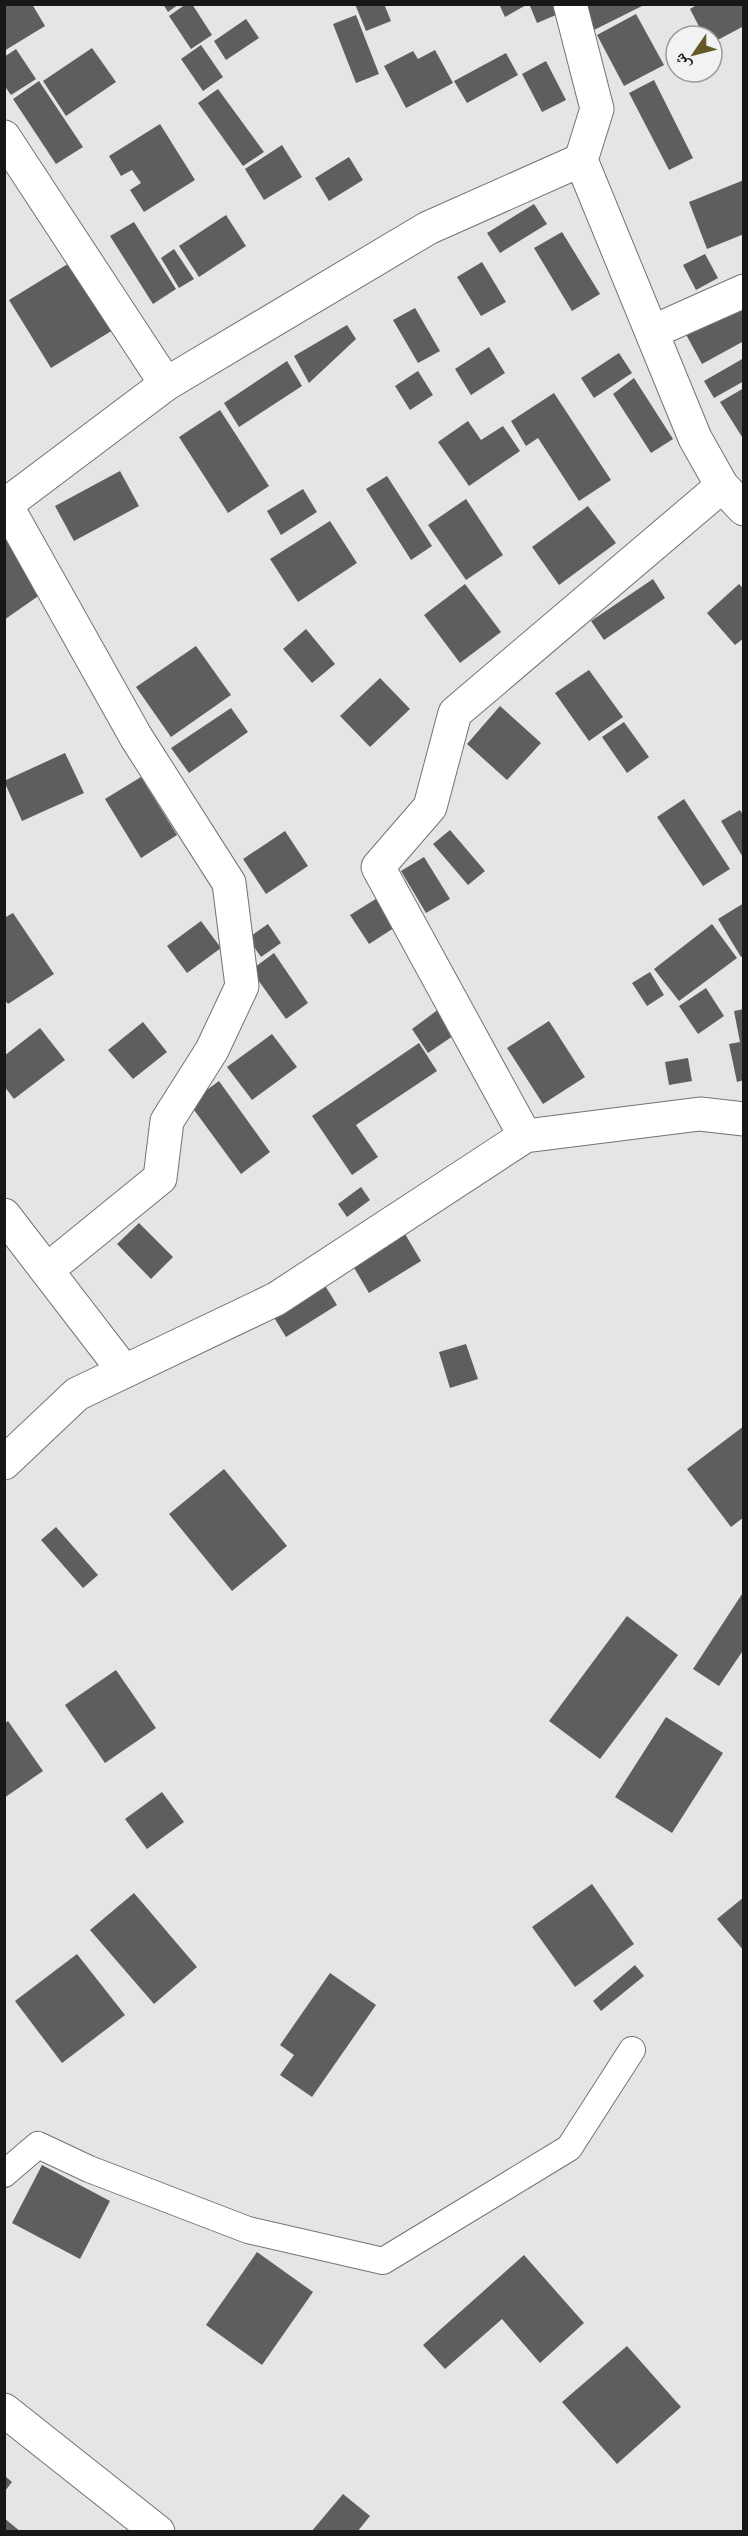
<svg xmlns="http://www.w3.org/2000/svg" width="748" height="2536" font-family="Lato,'Noto Naskh Arabic',sans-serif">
<rect width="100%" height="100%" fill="#e4e5e6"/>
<!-- building -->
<g fill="#5d5e5f">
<polygon points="4,4 32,4 45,26 4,51"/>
<polygon points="163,4 179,4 168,12"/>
<polygon points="186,4 192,4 212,35 191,49 169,16"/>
<polygon points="355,4 384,4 391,21 366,31"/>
<polygon points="499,4 528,4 505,17"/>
<polygon points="533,4 560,4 563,12 537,23 530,6"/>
<polygon points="581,4 646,4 588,33"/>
<polygon points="698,4 744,4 744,26 712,43 712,36 704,36 690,9"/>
<polygon points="636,14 664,65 624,86 597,35"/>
<polygon points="356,15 379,74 356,83 333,24"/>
<polygon points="246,19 259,38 226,60 214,41"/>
<polygon points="201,45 223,77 203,91 181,59"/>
<polygon points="92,48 116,82 66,116 43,81"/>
<polygon points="16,49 36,79 11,95 4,85 4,57"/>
<polygon points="435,50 453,83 406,108 384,66 413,51 418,59"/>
<polygon points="506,53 518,75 467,103 454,81"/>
<polygon points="546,61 566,100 542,112 522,74"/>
<polygon points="654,80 693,158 669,170 629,93"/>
<polygon points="39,81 83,147 56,164 13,99"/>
<polygon points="218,89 264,152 243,166 198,103"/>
<polygon points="160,124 195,180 144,212 130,190 141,183 132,170 121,176 109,156"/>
<polygon points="282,145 302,177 264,200 245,169"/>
<polygon points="349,157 363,180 329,201 315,178"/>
<polygon points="744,180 744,234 707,249 689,202"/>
<polygon points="534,204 547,224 500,253 487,233"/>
<polygon points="226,215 246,246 199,277 179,246"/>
<polygon points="134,222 176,289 153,304 110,236"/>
<polygon points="562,232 600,294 572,311 534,248"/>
<polygon points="174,249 194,279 179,288 161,258"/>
<polygon points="705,254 718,278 696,290 683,265"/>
<polygon points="71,262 113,330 51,368 9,300"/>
<polygon points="482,262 506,302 481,316 457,277"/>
<polygon points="737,297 744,309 744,341 702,364 682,327"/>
<polygon points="415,308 440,351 418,363 393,320"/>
<polygon points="347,325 356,339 309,383 294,356"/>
<polygon points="489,347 505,373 471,395 455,369"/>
<polygon points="619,353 632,373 594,398 581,378"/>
<polygon points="744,358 744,381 714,398 704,381"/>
<polygon points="287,361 302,386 239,427 224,403"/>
<polygon points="418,371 433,395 410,410 395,386"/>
<polygon points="634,378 673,439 651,453 613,394"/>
<polygon points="744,388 744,440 720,402"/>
<polygon points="554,393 611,480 579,501 538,438 526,446 511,421"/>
<polygon points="220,410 269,486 228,513 179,437"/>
<polygon points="468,421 481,440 503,426 520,451 469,486 438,442"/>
<polygon points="120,471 139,506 74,541 55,506"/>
<polygon points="387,476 432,546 411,560 366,489"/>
<polygon points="303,489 317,512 281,535 267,511"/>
<polygon points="466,499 503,555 466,580 428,525"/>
<polygon points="588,506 616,543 559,585 532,547"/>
<polygon points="330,521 357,563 298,602 270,559"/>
<polygon points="4,536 44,592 4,620"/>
<polygon points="653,579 665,598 604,640 591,621"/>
<polygon points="465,584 501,632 460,663 424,615"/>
<polygon points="739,584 744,589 744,638 735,645 707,613"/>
<polygon points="306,629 335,664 312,683 283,649"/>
<polygon points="196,646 231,695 171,737 136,687"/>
<polygon points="589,670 623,717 589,741 555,693"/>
<polygon points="380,678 410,709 370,747 340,716"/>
<polygon points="500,706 541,743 507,780 467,744"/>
<polygon points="231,708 248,732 189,773 171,748"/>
<polygon points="624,722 649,757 627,773 602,737"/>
<polygon points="65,753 84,793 22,821 4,781"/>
<polygon points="141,777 177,835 141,858 105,799"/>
<polygon points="684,799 730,869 703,886 657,817"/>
<polygon points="740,810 744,816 744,859 721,821"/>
<polygon points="450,830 485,871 468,885 433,844"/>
<polygon points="285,831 308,866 266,894 243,859"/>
<polygon points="424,857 450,899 426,913 401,871"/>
<polygon points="379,897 397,926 369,944 350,915"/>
<polygon points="744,903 744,955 741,957 718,919"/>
<polygon points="13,913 54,974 8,1004 4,999 4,918"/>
<polygon points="201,921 221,948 187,973 167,946"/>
<polygon points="268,924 281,943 261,957 248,938"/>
<polygon points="712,924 737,958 679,1001 654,969"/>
<polygon points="274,953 308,1003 286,1019 251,970"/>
<polygon points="650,972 664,995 647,1006 632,983"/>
<polygon points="706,988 724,1016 698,1034 679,1006"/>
<polygon points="443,1006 453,1036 428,1053 412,1029"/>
<polygon points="744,1009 744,1080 737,1082 729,1044 740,1042 734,1011"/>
<polygon points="549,1021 585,1077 543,1104 507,1048"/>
<polygon points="143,1022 167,1052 133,1079 108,1050"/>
<polygon points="40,1028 65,1060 14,1099 4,1086 4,1056"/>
<polygon points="272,1034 297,1067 252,1100 227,1067"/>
<polygon points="419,1043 437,1071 356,1125 378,1157 352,1175 312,1116"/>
<polygon points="688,1058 692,1081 669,1085 665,1062"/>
<polygon points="219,1081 270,1152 241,1174 189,1103"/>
<polygon points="361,1187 370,1200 347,1217 338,1204"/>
<polygon points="139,1223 173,1257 151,1279 117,1244"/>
<polygon points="405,1234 421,1261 369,1293 353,1266"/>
<polygon points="321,1279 337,1305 286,1337 270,1311"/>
<polygon points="466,1344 478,1379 450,1388 439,1352"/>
<polygon points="744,1426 744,1517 731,1527 687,1469"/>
<polygon points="224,1469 287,1546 232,1591 169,1514"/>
<polygon points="56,1527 98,1575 83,1588 41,1540"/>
<polygon points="744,1591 744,1649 719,1686 693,1669"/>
<polygon points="627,1616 678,1655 600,1759 549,1721"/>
<polygon points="116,1670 156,1728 105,1763 65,1705"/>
<polygon points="666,1717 723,1753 672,1833 615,1797"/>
<polygon points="8,1721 43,1771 4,1798 4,1724"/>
<polygon points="162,1792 184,1822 147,1849 125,1819"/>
<polygon points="592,1884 634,1944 575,1987 532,1927"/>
<polygon points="134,1893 197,1967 154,2004 90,1930"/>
<polygon points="744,1897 744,1951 717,1919"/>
<polygon points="77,1954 125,2015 62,2063 15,2001"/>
<polygon points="635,1965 644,1976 601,2011 593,2001"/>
<polygon points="330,1973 376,2005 312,2097 280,2075 294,2055 280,2045"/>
<polygon points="42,2165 110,2201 80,2259 12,2223"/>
<polygon points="257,2252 313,2292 262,2365 206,2325"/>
<polygon points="524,2255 584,2323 540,2363 502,2319 445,2369 423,2345"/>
<polygon points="627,2346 681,2407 617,2464 562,2402"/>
<polygon points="5,2476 12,2482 5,2491"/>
<polygon points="343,2494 370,2516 357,2532 311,2532"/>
<polygon points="4,2518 21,2532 4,2532"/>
</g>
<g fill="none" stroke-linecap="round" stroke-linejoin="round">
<defs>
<polyline id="lane" points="4,2174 38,2145 89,2169 248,2230 383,2261 569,2148 632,2050"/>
<g id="street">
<polyline points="570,4 597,109 581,160 695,438 722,486 744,509"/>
<polyline points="4,137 166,384"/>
<polyline points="652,332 744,291"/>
<polyline points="6,505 136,737 229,883 242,986 212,1050 167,1121 160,1178 47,1270"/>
<polyline points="4,506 166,384 428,228 581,160"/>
<polyline points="525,1136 378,867 430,807 455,713 722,486"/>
<polyline points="4,1215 124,1371"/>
<polyline points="4,1463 77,1394 276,1299 525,1136 700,1114 744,1119"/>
<polyline points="4,2410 158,2532"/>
</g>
</defs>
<!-- lane casing -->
<use href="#lane" stroke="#727374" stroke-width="28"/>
<!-- street casing -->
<use href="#street" stroke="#727374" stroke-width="35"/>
<!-- lane -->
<use href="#lane" stroke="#fff" stroke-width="26"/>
<!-- street -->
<use href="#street" stroke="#fff" stroke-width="33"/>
</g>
<!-- border -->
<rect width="748" height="2536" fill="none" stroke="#171717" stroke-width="12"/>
<!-- north arrow -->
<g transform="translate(694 54) rotate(235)"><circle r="28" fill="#f1f2f3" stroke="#9a9a9b" stroke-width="1.5"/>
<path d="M0-4.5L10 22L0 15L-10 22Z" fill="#635a27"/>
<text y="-9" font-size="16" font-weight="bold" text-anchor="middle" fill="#171717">ش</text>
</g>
</svg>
